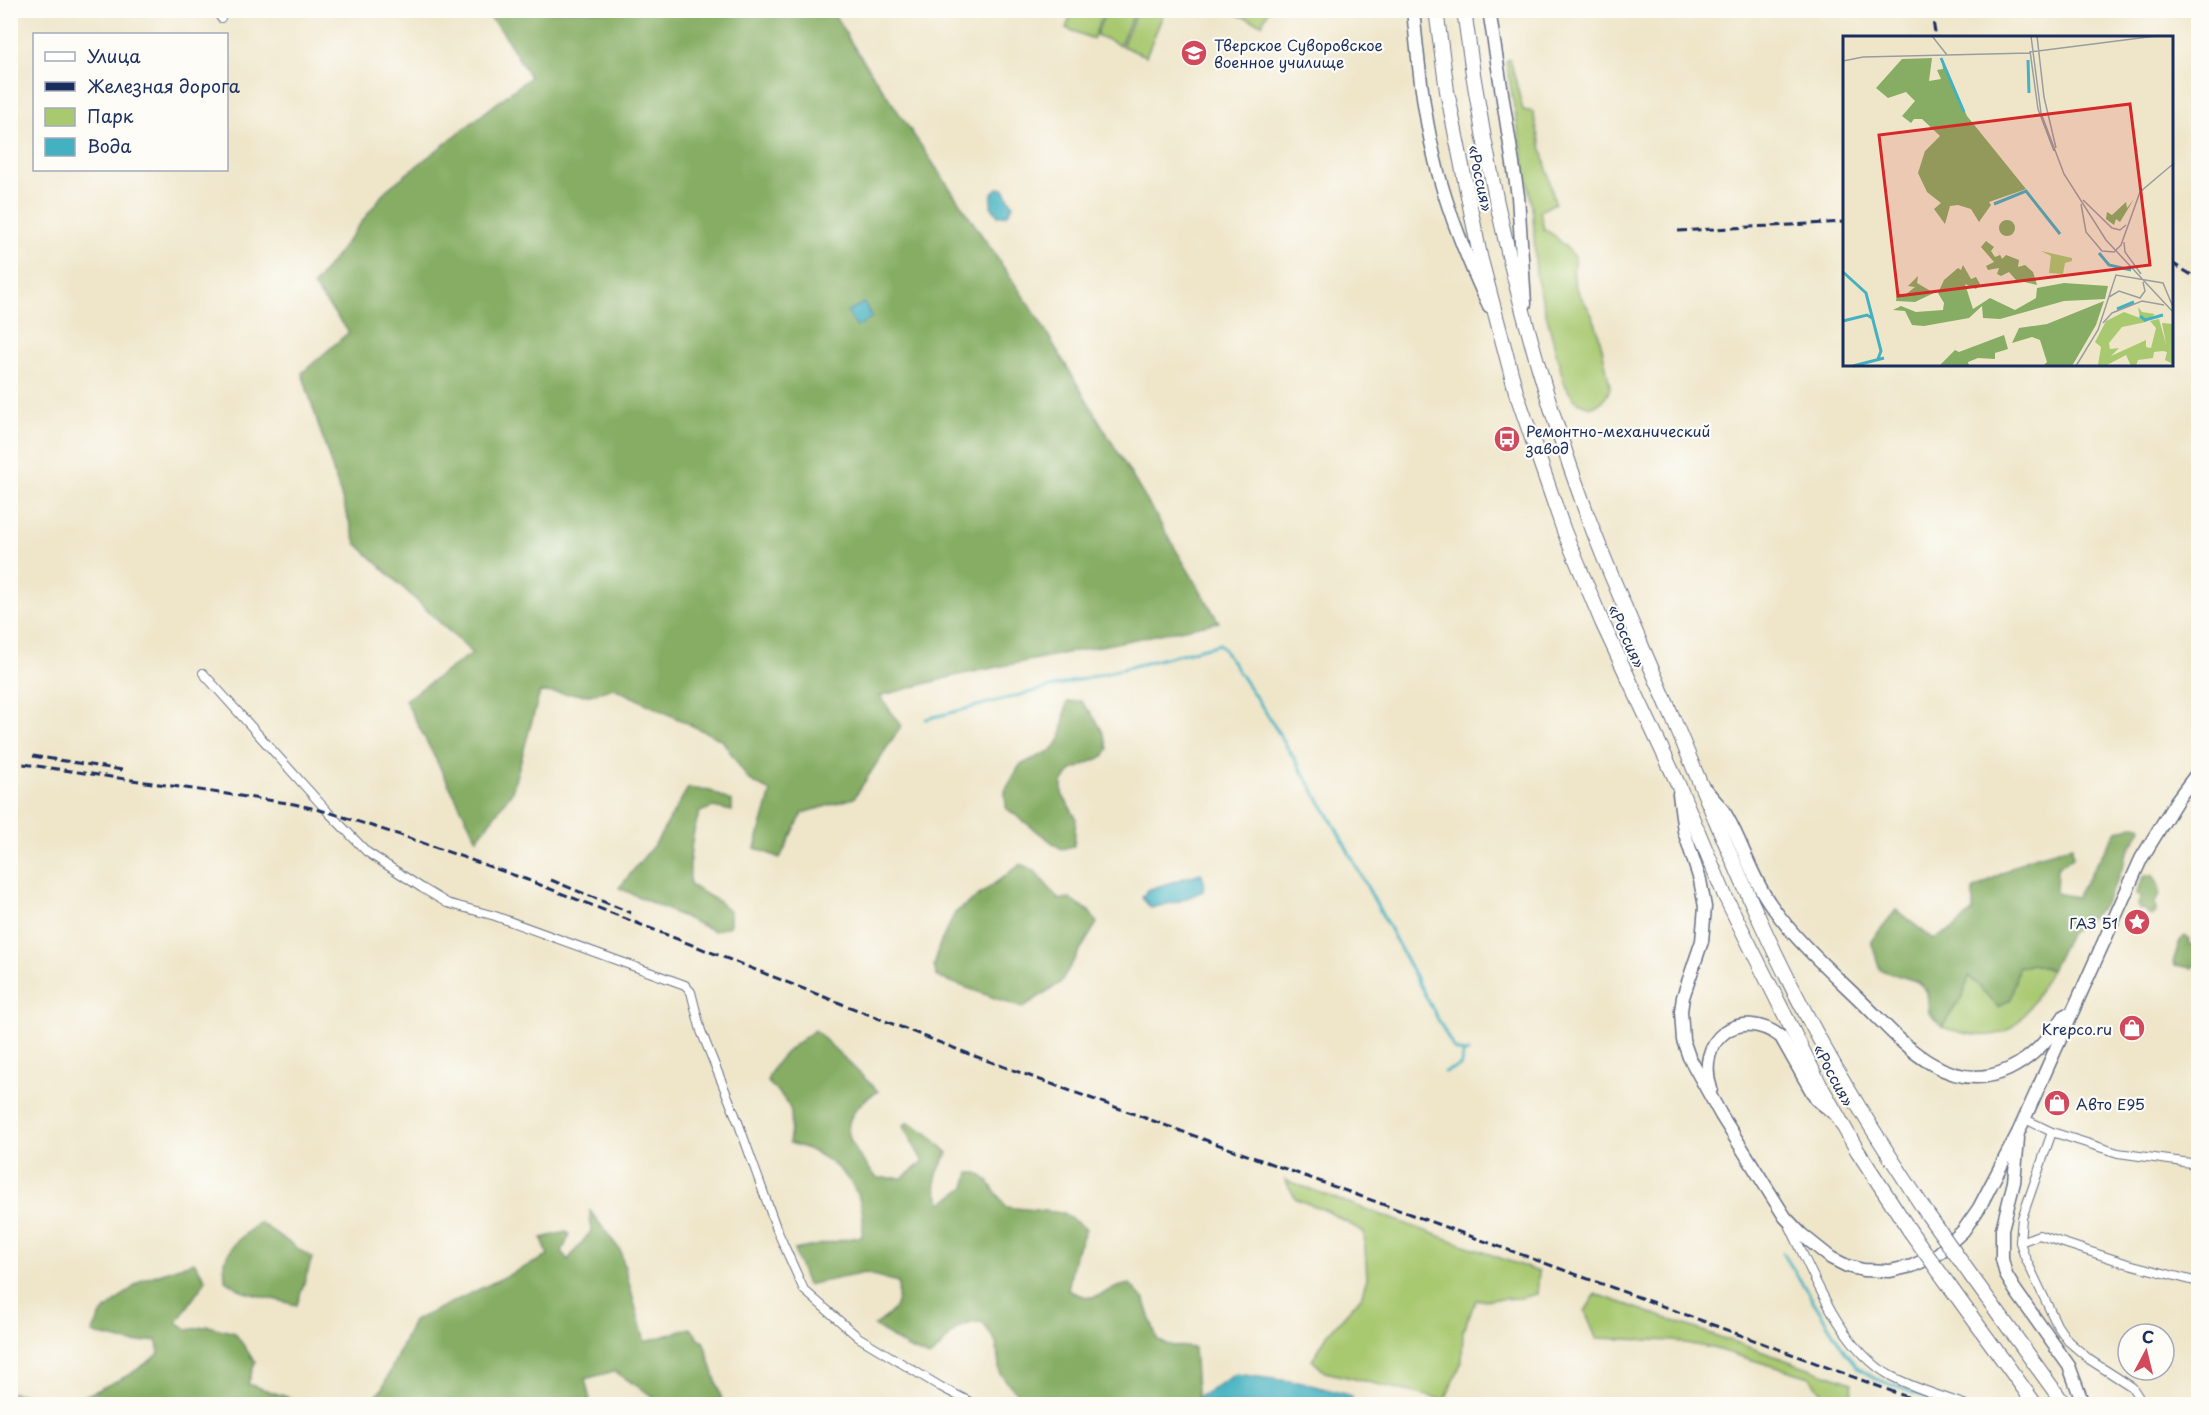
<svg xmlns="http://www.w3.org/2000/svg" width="2209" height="1415" font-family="'Playpen Sans',sans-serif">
<rect width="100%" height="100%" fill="#fdfcf7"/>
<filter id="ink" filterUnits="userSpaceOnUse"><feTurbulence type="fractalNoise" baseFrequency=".0167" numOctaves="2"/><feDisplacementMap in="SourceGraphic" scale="12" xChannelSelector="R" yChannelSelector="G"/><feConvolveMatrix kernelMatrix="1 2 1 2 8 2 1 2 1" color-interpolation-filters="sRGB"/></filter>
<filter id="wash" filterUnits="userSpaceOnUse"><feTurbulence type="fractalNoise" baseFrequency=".008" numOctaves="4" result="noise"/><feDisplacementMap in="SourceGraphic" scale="24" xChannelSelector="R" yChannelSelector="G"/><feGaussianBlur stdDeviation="1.35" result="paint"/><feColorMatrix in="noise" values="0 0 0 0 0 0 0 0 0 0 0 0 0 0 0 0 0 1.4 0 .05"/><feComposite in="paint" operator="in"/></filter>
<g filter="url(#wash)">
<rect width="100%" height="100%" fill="#efe6ca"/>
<!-- green -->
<g fill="#a9c971" stroke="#627c68" stroke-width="1.5">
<polygon points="1107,10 1135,11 1120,45 1096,35"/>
<polygon points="1073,11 1104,11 1093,39 1066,28"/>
<polygon points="1137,11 1151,11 1163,15 1146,56 1122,46"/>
<polygon points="1228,11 1268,10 1268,11 1262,24"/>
<path d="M1510,59l13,51 10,2 22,91 -15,8 4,18 11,7 20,21c-7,35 9,37 20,65 7,20 10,43 15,64 -2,11 -7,16 -17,21 -17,-3 -22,-9 -29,-25l-28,-106 -3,-63 -27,-152z"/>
<path d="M2032,964l19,6c-31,54 -39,80 -109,57l21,-32 6,-19 42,23 6,-31z"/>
<polygon points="1285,1180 1539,1272 1537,1294 1521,1298 1476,1300 1463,1330 1462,1361 1445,1400 1325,1372 1312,1360 1328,1334 1361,1297 1367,1278 1364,1232 1327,1211 1296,1199"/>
<path d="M1596,1294l256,89c3,23 -7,22 -25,21l-6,-13 -11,-14 -98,-29 -38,-7 -78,-3 -11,-27z"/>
</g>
<!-- forest -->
<g fill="#86ad63" stroke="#506e60" stroke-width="1.5">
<polygon points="484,11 832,11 852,44 1036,315 1219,622 958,675 880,696 901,726 854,798 803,813 780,858 755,848 771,792 748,779 722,740 614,688 590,695 540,692 512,792 477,839 405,700 472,653 356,543 302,373 349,332 313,286 386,190 530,77 502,31"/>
<path d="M1081,701c13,15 23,28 27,48l-4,7 -34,15 -8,12v11l14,24 -2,28 -13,3 -55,-41 -1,-17 15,-26 34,-16 7,-12 6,-35z"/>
<path d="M688,788l23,3 21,11v9l-19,-4 -13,5c-9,22 -11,50 -10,73l28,16 12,10v15l-16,5 -95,-43 38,-47z"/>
<polygon points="2136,825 2142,827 2124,858 2124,863 2118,879 2100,910 2069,934 2051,970 2032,964 2018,968 2011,999 1998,1007 1969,976 1963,995 1942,1027 1929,1013 1927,992 1919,982 1880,970 1871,941 1896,910 1933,939 1953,929 1973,911 1973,890 2027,859 2072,846 2073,857 2057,868 2056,893 2076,897 2117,831"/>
<polygon points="1021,864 1035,871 1059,900 1069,898 1089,911 1097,923 1060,983 1022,1008 937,977 934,966 939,946 955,913"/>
<path d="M2145,875h8c5,9 12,18 2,26l1,11 -4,4 -4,-2 -2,-4 -7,-1 -1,-5 3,-6 -5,-4z"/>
<polygon points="2185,936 2190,940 2189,944 2193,945 2198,937 2198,962 2192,968 2175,965 2173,962 2180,941"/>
<path d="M815,1030l63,61c-47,28 -31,53 -1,87h25l21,-16 -20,-36 5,-4 19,11 21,20c-12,20 -18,29 -6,50l23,-16 4,-14h9l9,7 19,27 57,6 23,16 -11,26 -7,35c33,17 33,-2 62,-6l15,17 12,38 10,6 27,3 4,56h-163l-18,-11 -17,-19 -4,-32 -14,-20c-35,2 -28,18 -53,35l-21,-9 -34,-22c20,-14 26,-18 24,-44l-33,-9 -58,12 -13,-35 68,-14c8,-48 -29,-82 -73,-93 5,-38 4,-35 -22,-62 8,-24 28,-37 48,-51z"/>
<polygon points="590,1211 620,1250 645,1342 690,1328 704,1343 722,1400 715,1404 658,1404 651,1395 614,1371 585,1379 591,1404 369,1404 382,1389 413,1321 548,1256 542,1238 566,1232 570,1234 562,1252 568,1260 591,1231"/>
<polygon points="259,1222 312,1258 297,1305 244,1292 225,1280 224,1261 235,1243"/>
<polygon points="194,1262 206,1280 177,1322 188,1330 208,1326 235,1333 255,1362 248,1384 308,1404 68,1404 129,1375 159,1354 157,1340 133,1343 92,1333 102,1313 142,1280"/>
<polygon points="11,1393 28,1395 45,1404 11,1404"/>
</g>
<!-- water -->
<g fill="#43b1c0" stroke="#2f708f" stroke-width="1.5">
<polygon points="997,188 1004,189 1013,206 1007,215 998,216 991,206 992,193"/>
<polygon points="864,303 872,317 857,327 847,312"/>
<polygon points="1201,873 1204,881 1203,891 1180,901 1151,908 1142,898 1147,890"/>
<polygon points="1236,1374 1304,1383 1352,1396 1352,1404 1198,1404 1199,1397"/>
</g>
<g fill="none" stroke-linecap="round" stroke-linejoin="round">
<!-- stream -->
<g stroke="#43b1c0" stroke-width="3">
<polyline points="926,719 1220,644 1267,714 1332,821 1454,1049 1464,1053 1468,1052"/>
<polyline points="1444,1072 1460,1066 1464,1053"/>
<polyline points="1783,1253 1846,1353 1858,1368 1874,1378 1943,1404"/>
</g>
</g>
</g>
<g filter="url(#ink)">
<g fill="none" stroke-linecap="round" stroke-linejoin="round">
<defs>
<g id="minor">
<polyline points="216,10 221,18"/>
<polyline points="203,673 328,812 367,852 422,888 447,903 495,916 685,985 691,992 701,1031 738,1122 777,1230 804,1290 858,1337 941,1387 974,1404"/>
<polyline points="2025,1119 2052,1132 2118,1153 2198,1164"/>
<polyline points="2052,1132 2022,1218 2020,1242 2024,1255 2057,1325 2068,1341 2090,1360 2132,1387 2143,1404"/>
<path d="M1790,1227c24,49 51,122 101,149 23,12 49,20 73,28"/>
<polyline points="2020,1242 2039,1235 2125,1263 2198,1282"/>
</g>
<g id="primary">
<path d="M1413,10c5,50 10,101 22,150 12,51 32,99 54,146"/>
<polyline points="1489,10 1518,196 1525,304"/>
<path d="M1706,790c6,8 15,16 20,25 17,29 25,62 45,90 25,36 58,65 90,96 22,21 44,48 71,63 56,33 103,-2 133,-49"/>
<polyline points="1679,794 1684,831 1700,880 1705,907 1702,941 1683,997 1681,1011 1683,1040 1689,1057 1721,1115 1785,1217 1801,1234 1831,1258 1847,1266 1863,1270 1890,1271 1912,1266 1938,1254 1963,1231 1979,1208 2018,1133 2141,859 2177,800 2198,772"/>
<path d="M1711,1089c-16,-49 28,-84 70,-52l35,62 19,15"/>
<polyline points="2018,1138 2014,1182 2002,1229 2002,1259 2006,1275 2015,1290 2069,1366 2083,1404"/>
</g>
<g id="trunk">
<polyline points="1436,10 1447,91 1480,256 1516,392 1564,531 1602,622 1678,784 1725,896 1820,1085 1857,1150 1910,1231"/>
<path d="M1464,10c22,174 64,343 124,507 25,67 56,133 84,199 51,122 101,246 169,361 27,47 57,92 87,138"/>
<polyline points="1972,1277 2064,1404"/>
<polyline points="1953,1291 2035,1404"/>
</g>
</defs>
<!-- minor casing -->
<use href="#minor" stroke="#656f84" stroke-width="10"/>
<!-- primary casing -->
<use href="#primary" stroke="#656f84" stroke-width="15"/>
<!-- trunk casing -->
<use href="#trunk" stroke="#656f84" stroke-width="16"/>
<!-- minor -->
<use href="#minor" stroke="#fff" stroke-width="8"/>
<!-- primary -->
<use href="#primary" stroke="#fff" stroke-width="12"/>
<!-- trunk -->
<use href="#trunk" stroke="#fff" stroke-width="14"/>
<!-- rail -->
<g stroke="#1b2f5e" stroke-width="3" stroke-dasharray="9 4.5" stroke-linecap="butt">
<polyline points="1931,10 1936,38"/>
<polyline points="1678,231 1844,222"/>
<polyline points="2172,263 2198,279"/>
<polyline points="33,756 122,770"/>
<polyline points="10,762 294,804 328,812 403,836 525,879 969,1054 1638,1297 1926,1404"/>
<polyline points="551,880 631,913"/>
</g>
<defs>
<g id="trunk-bridge">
<polyline points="1928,1215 1972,1277"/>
<polyline points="1910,1231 1953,1291"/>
</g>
</defs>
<!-- trunk-bridge casing -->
<use href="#trunk-bridge" stroke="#656f84" stroke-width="16" stroke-linecap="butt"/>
<!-- trunk-bridge -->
<use href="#trunk-bridge" stroke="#fff" stroke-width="14"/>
</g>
</g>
<!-- icons -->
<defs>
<symbol id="school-disc" viewBox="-11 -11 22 22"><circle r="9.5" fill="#d1495b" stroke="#fdfcf7"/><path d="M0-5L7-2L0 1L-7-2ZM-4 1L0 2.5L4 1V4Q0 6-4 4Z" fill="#fff"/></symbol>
<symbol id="bus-disc" viewBox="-11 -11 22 22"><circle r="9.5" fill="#d1495b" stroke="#fdfcf7"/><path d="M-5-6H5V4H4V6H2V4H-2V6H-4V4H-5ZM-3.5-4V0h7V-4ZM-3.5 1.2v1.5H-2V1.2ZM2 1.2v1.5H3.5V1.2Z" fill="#fff"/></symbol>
<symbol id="sight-disc" viewBox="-11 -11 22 22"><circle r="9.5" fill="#d1495b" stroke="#fdfcf7"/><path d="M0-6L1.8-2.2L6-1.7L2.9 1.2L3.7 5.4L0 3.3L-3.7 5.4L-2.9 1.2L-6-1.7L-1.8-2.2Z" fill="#fff"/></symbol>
<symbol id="shop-disc" viewBox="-11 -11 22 22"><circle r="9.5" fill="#d1495b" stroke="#fdfcf7"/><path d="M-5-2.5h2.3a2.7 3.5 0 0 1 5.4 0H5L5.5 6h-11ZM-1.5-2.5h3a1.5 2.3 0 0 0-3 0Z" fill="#fff"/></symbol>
</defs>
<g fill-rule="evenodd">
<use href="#school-disc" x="1179" y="38" width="30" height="30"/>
<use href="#bus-disc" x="1492" y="424" width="30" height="30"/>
<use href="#sight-disc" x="2122" y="907" width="30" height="30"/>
<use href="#shop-disc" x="2117" y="1013" width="30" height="30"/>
<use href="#shop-disc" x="2042" y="1088" width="30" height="30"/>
</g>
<g text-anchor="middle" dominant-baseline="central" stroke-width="4.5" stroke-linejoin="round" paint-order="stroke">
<!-- poi labels -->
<g font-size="15" fill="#1b2f5e" stroke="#fdfcf7" text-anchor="start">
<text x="1214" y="44">Тверское Суворовское<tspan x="1214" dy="17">военное училище</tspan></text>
<text x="1526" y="430">Ремонтно-механический<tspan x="1526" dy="17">завод</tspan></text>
<text x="2118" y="922" text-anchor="end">ГАЗ 51</text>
<text x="2112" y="1028" text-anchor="end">Krepco.ru</text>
<text x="2076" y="1103">Авто E95</text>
</g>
<!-- street labels -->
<g font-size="15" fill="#1b2f5e" stroke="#fdfcf7">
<text transform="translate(1481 178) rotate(78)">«Россия»</text>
<text transform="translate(1627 636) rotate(66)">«Россия»</text>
<text transform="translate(1834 1075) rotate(62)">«Россия»</text>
</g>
</g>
<!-- overview -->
<g transform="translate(1843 36)">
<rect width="330" height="330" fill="#efe6ca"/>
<path d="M198,215l31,7v3l-7,2 -2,11 -14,-1 2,-17zM295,271l4,5 13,2 -9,8 -24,5 -13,16 1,6 9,-1 -8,8 35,-16v7l5,1 5,-20 -6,-7 9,-2 7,25 -4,-21 11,1v40l-8,-4 2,-8 -4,-1 -9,1 -1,6 -15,2 -2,6h-5l-5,-11 -19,10h-9l3,-18 -6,-5 11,-21 18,-9 16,6z" fill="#a9c971"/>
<path d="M89,22l-3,23 12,-2 -4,-9 6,-1 -1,-7 25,54 59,73 -37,13 2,3 -12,17 -8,-13 -13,-4 -8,1 -5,18 -11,-15 7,-6 -14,-11 -9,-19 7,-22 15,-15 -18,-17h-8l-3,4 -9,-7 13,-15 -9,-9 -18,6 -12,-10 26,-29zM291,163l-14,23 -4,-3 -2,6 -8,-6 1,-7 5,3 14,-13 1,6zM156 192a8 8 0 1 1 16 0a8 8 0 1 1-16 0ZM143,205l8,6 -3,4 4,6 5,-2 -2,-5 4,9 4,-4 13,5 -1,7 7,-2 8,7 4,13 -21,-5 -7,-8 -8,4 -4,-2 2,-6 -11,2 -2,-4 8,-4 -13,-15zM120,229l8,14 5,-2 4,7 -4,5 -11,-5 8,25 17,-11 25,12 21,-12 1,-10 27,-5 44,3 -3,13 -41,2 -64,18 -17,-1 -1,-12 -13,12 -45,8 -12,-1 -7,-14 -12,-1 8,-4 15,6 27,-2 1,-7 -6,-10 6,-13 14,-12 3,2zM75,240l-1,7 17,10 -19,9 -19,-1 1,-8 8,2 10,-8 -7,-1zM261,265l-8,24 -24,41h-29l4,-4 -7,-22 -8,-3 -20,6 7,-15 28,-4zM161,299l4,14 -13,4v6l-17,-1 -10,4 1,4h-30l16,-16 4,2z" fill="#86ad63"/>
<path fill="none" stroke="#43b1c0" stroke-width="3" d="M98,22l23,54M185,24l1,33M151,168l32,-13 34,43M256,217l10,12 22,5M0,236l23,21 15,58 -3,8M274,273l17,-7M297,280l5,4 18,-5M0,285l24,-6 5,3M10,330l31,-8"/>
<path fill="none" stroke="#9a9d9f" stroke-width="1.5" d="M89,0l15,19M188,0l10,77 23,61 42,66 67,72M194,0l7,61 12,51M187,15l8,58 16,42M187,16l126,-16M0,25l20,-4 167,-4M240,164l29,28 8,2 6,-5M238,168l5,28 16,19 12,1 7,-7 19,-53 33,-28M281,206l1,10 16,22M266,261l10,-6 21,7 5,-7 -2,-9M260,287l9,-10 30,-12 22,4M233,330l22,-36 18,-55 47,8 10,24"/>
<path fill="#d62828" fill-opacity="0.15" stroke="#d62828" stroke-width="3" d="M287,68l20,161 -252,31 -19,-161z"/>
<rect width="330" height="330" fill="none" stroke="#1b2f5e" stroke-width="3"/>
</g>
<!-- margin -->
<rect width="2209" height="1415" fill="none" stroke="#fdfcf7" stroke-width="36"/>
<!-- legend -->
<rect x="33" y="33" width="195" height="138" fill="#fdfcf7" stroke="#a3aaba" stroke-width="1.5"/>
<rect x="45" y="52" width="30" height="9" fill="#ffffff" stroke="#a3aaba" stroke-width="1.5"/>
<text x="87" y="63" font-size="18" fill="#1b2f5e">Улица</text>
<rect x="45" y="82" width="30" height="9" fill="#1b2f5e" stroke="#a3aaba" stroke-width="1.5"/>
<text x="87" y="93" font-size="18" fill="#1b2f5e">Железная дорога</text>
<rect x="45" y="108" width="30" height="18" fill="#a9c971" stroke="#a3aaba" stroke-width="1.5"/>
<text x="87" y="123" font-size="18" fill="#1b2f5e">Парк</text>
<rect x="45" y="138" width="30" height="18" fill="#43b1c0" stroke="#a3aaba" stroke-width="1.5"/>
<text x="87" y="153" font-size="18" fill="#1b2f5e">Вода</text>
<!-- north arrow -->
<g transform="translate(2146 1352) rotate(7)"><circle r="28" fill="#fdfcf7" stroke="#a3aaba" stroke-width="1.5"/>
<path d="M0-4.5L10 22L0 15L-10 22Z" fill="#d1495b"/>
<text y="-9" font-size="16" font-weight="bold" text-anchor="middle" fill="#1b2f5e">С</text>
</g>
</svg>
